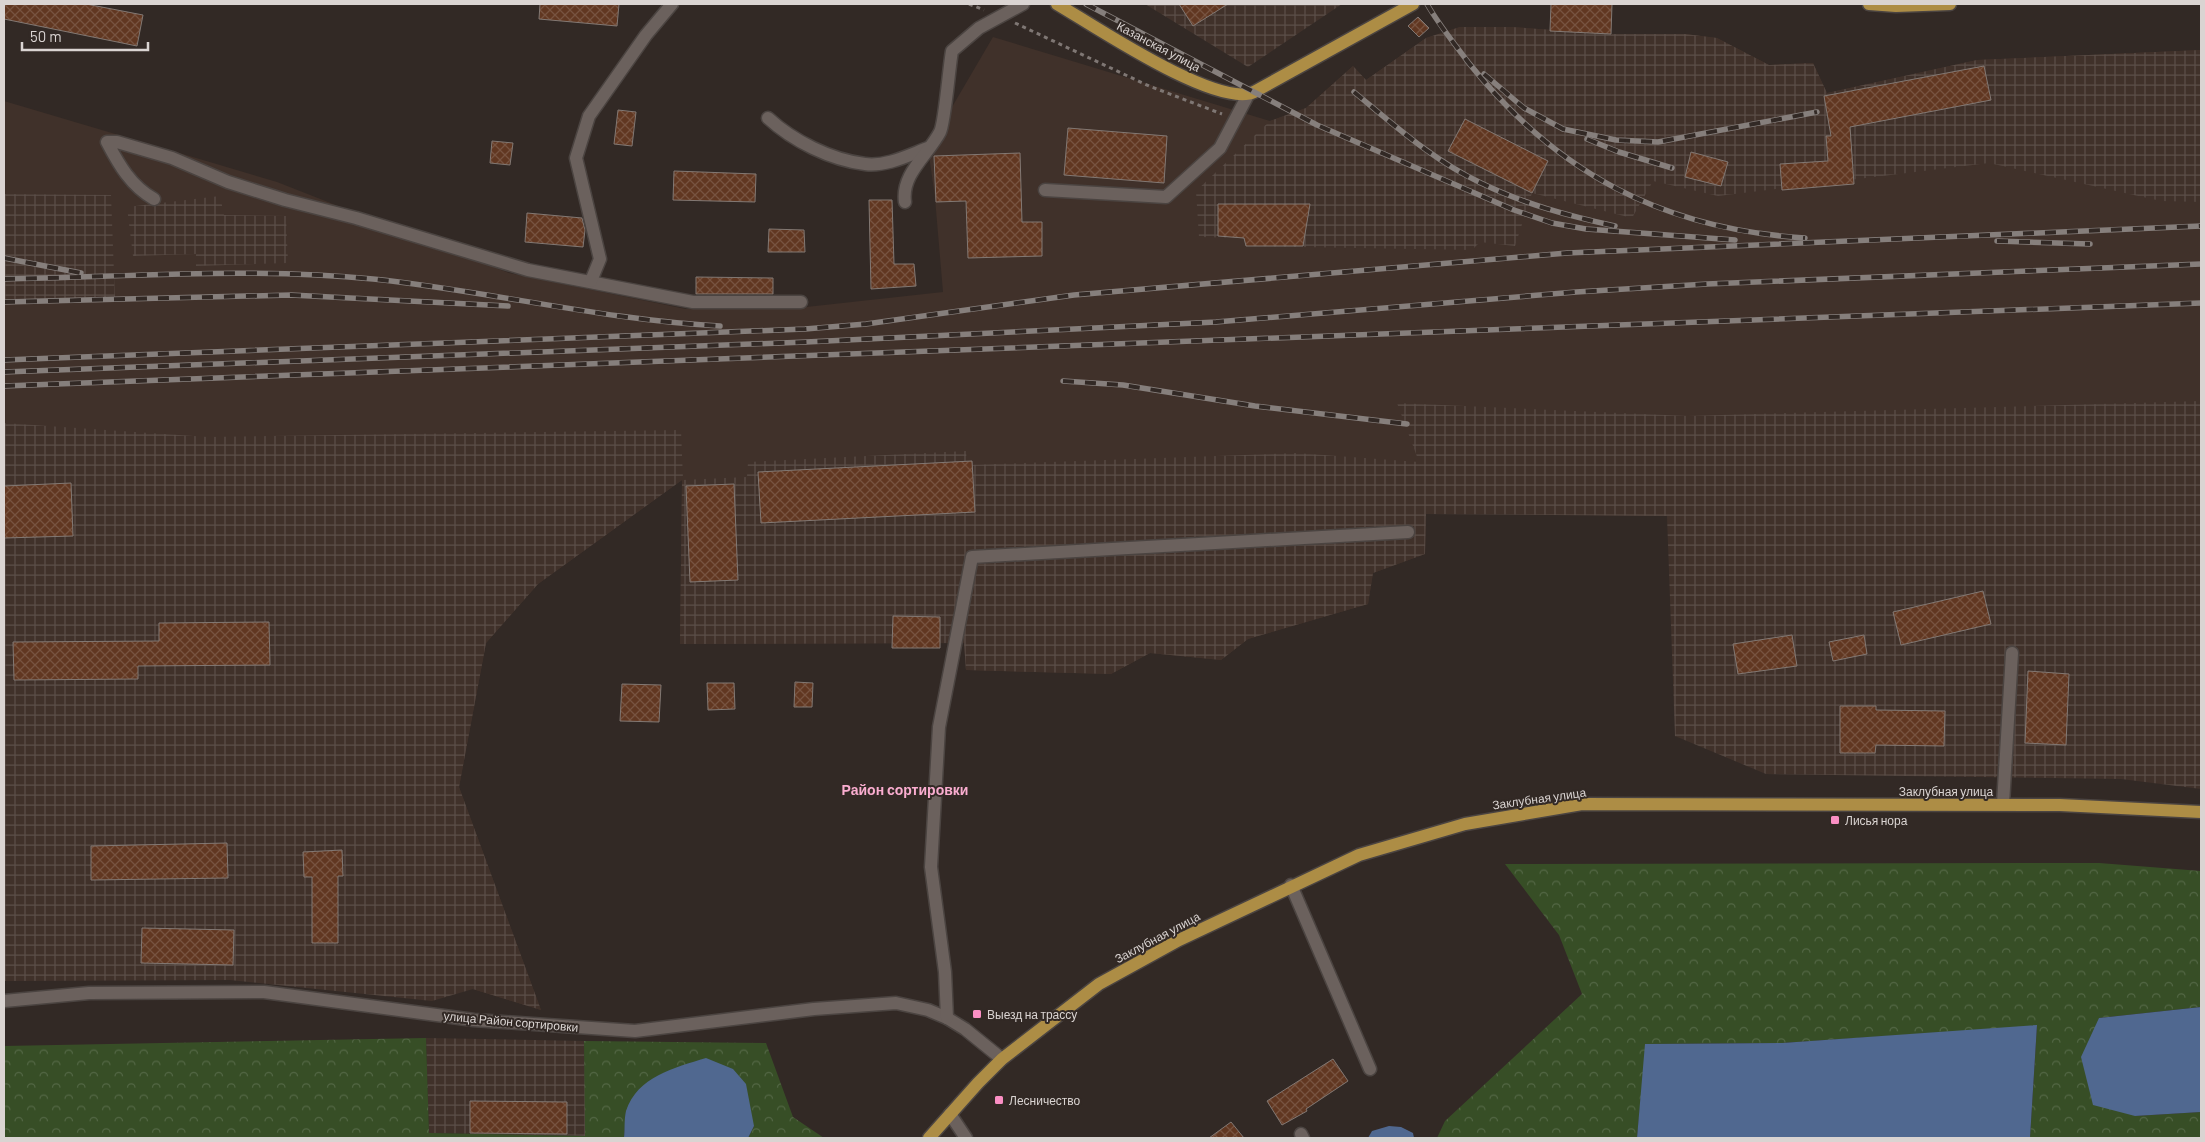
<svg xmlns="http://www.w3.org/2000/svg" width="2205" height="1142" font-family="Barlow,sans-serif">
<defs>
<pattern id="industrial-grid" width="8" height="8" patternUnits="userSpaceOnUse" patternTransform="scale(1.25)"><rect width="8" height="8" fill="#40312a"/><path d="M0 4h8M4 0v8" fill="none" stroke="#5b4e48"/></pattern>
<pattern id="forest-crowns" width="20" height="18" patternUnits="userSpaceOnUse" patternTransform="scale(1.25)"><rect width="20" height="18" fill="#374e26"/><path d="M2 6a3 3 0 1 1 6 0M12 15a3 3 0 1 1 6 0" fill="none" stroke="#536745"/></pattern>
<pattern id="building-cross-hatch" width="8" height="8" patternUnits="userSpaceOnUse" patternTransform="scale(1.25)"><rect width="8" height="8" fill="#613721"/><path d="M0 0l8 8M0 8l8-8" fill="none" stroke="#775340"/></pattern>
</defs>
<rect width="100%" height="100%" fill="#322925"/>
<!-- built -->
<polygon fill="#40312a" points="1460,27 1511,27 1611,34 1685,34 1717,38 1769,65 1813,63 1827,93 1977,60 2201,50 2201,581 1667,516 1426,513 1425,554 1373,573 1368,604 1248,639 1221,660 1150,653 1111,674 966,670 964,643 680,644 682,480 538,584 486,643 459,787 541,1010 4,846 4,101 277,182 509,273 686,309 788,309 943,292 935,198 928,148 993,37 1270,121 1306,108 1353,66 1366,80 1426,38"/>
<!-- industrial -->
<g fill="url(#industrial-grid)">
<polygon points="1145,4 1342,4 1248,67"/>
<polygon points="1460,27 1511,27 1611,34 1685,34 1717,38 1769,65 1813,63 1827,93 1977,60 2201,50 2201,202 2161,201 1989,163 1718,196 1653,181 1632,218 1532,193 1515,246 1480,242 1472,250 1246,246 1244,238 1199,237 1196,191 1270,121 1306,108 1353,66 1366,80 1426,38"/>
<polygon points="4,194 111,195 115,300 4,304"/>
<polygon points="220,196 224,215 286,216 288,263 196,266 196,254 133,256 127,207"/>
<polygon points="2201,401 2201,789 2121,779 1766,774 1675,736 1667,516 1426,514 1425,554 1373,573 1368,604 1248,639 1221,660 1150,653 1111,674 966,670 964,643 680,644 682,480 538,584 486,643 459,787 541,1010 473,989 432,1001 230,980 4,981 4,423 208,437 681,430 683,480 747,477 748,462 966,451 967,465 1296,453 1419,462 1397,403 1688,416"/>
<polygon points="426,1038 584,1041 586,1136 429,1133"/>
</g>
<!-- forest -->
<g fill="url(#forest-crowns)">
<polygon points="2099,863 2201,871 2201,1007 2099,1018 2135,1116 2201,1112 2201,1138 2030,1138 2037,1026 1782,1043 1646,1044 1637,1138 1437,1138 1445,1121 1582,994 1559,935 1505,864"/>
<polygon points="426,1038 429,1133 585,1136 584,1041 766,1043 793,1117 824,1138 748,1138 754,1126 626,1112 624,1138 4,1138 4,1046"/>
</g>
<!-- water -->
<g fill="#506890">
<polygon points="2201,1007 2201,1112 2135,1116 2093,1105 2081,1057 2099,1018"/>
<polygon points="2037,1025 2030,1138 1637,1138 1645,1044 1782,1043"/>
<path d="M706,1058l27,11 13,15 8,42 -6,12h-124c1,-8 0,-19 2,-27 12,-35 48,-43 80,-53z"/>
<polygon points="1389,1126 1401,1127 1413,1133 1414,1138 1368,1138 1372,1131"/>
</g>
<!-- building -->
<g fill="url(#building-cross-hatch)" stroke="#827873">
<polygon points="4,4 86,4 143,15 137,46 4,19"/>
<polygon points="540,4 619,4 617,26 539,19"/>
<polygon points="1179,4 1228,4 1193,26"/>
<polygon points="1551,4 1612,4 1611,34 1550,31"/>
<polygon points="1418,17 1429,28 1419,37 1408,26"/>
<polygon points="1984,66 1991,100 1850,127 1854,184 1782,190 1780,164 1828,161 1826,136 1831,136 1824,96"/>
<polygon points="618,110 636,112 632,146 614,144"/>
<polygon points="1465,119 1548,161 1532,193 1448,151"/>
<polygon points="1068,128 1167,136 1164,183 1064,175"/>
<polygon points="492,141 513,143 510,165 490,163"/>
<polygon points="1691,152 1728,162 1721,186 1685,177"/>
<polygon points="1020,153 1022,222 1042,222 1042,256 968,258 966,201 936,202 934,156"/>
<polygon points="674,171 756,174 755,202 673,200"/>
<polygon points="869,200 892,200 894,264 914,264 916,286 871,289"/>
<polygon points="1218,204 1310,204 1303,246 1246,246 1244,238 1218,236"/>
<polygon points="527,213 582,218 585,230 583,247 525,242"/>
<polygon points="769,229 804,230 805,252 768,252"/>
<polygon points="696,277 773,278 773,294 696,294"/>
<polygon points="972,461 975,512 761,523 758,472"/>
<polygon points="71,483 73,536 4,538 4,486"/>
<polygon points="734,484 738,580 690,582 686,486"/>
<polygon points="1983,591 1991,624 1901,645 1893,612"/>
<polygon points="893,616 940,617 940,648 892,648"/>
<polygon points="269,622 270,665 138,666 138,679 14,680 13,642 159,641 159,623"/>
<polygon points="1792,635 1797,666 1738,674 1733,644"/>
<polygon points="1864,635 1867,654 1833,661 1829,642"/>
<polygon points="2028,671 2069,674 2066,745 2025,743"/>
<polygon points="795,682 813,683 812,707 794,707"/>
<polygon points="707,683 734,683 735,709 708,710"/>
<polygon points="622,684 661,685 659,722 620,721"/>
<polygon points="1840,706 1876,706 1876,710 1945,711 1944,746 1876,745 1875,753 1840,753"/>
<polygon points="227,843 228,878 91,880 91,846"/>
<polygon points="342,850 343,876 338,876 338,943 312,943 312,877 304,877 303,852"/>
<polygon points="142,928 234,930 233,965 141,963"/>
<polygon points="1333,1059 1348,1081 1306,1109 1307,1111 1282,1125 1267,1101"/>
<polygon points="470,1101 567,1102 567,1134 470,1133"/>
<polygon points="1231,1122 1244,1138 1209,1138"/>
</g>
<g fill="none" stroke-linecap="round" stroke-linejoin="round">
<defs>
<g id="minor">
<path d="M768,118c25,23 63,42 97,46 21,3 44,-9 63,-16"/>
<polyline points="1045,190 1166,197 1220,148 1248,95"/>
<path d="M154,199c-23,-13 -35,-34 -47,-57h10l55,16 56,24 57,18 71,18 172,52 165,32h108"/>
<path d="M905,202c-4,-28 23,-47 35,-70 5,-10 9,-65 12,-81l27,-23 44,-24"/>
<polyline points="591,281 600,259 576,158 589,116 646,35 672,4"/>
<polyline points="2003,804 2012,653"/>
<polyline points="1291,885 1370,1069"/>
<polyline points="4,1001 89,993 264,992 474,1020 635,1031 814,1009 896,1003 928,1010 947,1018 965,1029 1002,1059"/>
<polyline points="947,1018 945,972 931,867 939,727 972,557 1408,532"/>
<polyline points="950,1114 966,1138"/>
<polyline points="1301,1134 1303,1138"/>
</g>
<g id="major">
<path d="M1057,4c36,21 160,105 197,88l159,-88"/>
<polyline points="1869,4 1896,6 1950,4"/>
<polyline points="929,1138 978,1083 1002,1059 1099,984 1179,940 1359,855 1465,824 1582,804 2060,805 2201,812"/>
</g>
</defs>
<!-- minor casing -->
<use href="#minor" stroke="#4b4441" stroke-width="15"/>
<!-- major casing -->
<use href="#major" stroke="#4b4441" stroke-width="15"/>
<!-- path -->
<g stroke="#7f7774" stroke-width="3" stroke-dasharray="4 4" stroke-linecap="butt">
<polyline points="969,4 984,10"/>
<polyline points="1015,23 1149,86 1222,114"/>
</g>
<!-- minor -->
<use href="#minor" stroke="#6b615d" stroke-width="12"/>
<!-- major -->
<use href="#major" stroke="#ad8d45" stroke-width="12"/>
<defs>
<g id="rail">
<polyline points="1086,4 1317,125 1514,210 1552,223 1586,229 1735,240"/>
<path d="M1427,4c12,21 27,39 41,58 89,112 195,167 337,176"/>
<polyline points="1484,74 1524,108 1563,129 1616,140 1658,142 1817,112"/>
<path d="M1354,92c40,33 80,69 127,91 43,21 88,33 134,43"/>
<polyline points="1587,139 1619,152 1672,168"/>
<polyline points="1997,241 2090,244"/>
<polyline points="4,258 81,273"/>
<path d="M4,279c122,-2 247,-12 369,0 116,12 230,41 347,47"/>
<polyline points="4,302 291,295 508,306"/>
<polyline points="4,360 805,329 866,324 1074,295 1567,253 2201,226"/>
<polyline points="4,372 806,342 1074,329 1216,322 1576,292 1707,284 2201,264"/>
<polyline points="1063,381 1123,385 1255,406 1407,424"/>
<polyline points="4,386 2201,303"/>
</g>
</defs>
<!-- rail casing -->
<use href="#rail" stroke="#867f7c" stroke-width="5.5"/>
<!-- rail -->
<use href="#rail" stroke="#322925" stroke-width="4" stroke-dasharray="11" stroke-linecap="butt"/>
</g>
<!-- markers -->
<g fill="#fb8fc4" stroke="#322925" stroke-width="2">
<rect x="1830" y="815" width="10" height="10" rx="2.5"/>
<rect x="972" y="1009" width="10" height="10" rx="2.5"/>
<rect x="994" y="1095" width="10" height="10" rx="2.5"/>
</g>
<g text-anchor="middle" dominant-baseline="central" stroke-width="4" stroke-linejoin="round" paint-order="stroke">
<!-- street labels -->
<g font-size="12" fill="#dad4d2" stroke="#322925">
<text transform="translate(1159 46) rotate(28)">Казанская улица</text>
<text x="1946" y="791">Заклубная улица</text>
<text transform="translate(1539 798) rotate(-8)">Заклубная улица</text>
<text transform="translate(1157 937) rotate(-28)">Заклубная улица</text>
<text transform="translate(511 1021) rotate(5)">улица Район сортировки</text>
</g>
<!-- poi labels -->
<g font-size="12" fill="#dad4d2" stroke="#322925" text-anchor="start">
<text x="1845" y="820">Лисья нора</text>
<text x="987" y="1014">Выезд на трассу</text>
<text x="1009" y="1100">Лесничество</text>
</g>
<!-- neighbourhood labels -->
<g font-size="14" font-weight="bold" fill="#faadd0" stroke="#322925">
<text x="905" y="789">Район сортировки</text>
</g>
</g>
<!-- border -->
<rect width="2205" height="1142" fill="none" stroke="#dad4d2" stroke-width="10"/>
<!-- scale -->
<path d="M22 42v8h126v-8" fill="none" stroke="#dad4d2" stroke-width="2.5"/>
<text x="30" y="42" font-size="15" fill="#dad4d2" stroke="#322925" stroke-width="4" paint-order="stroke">50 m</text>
</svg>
